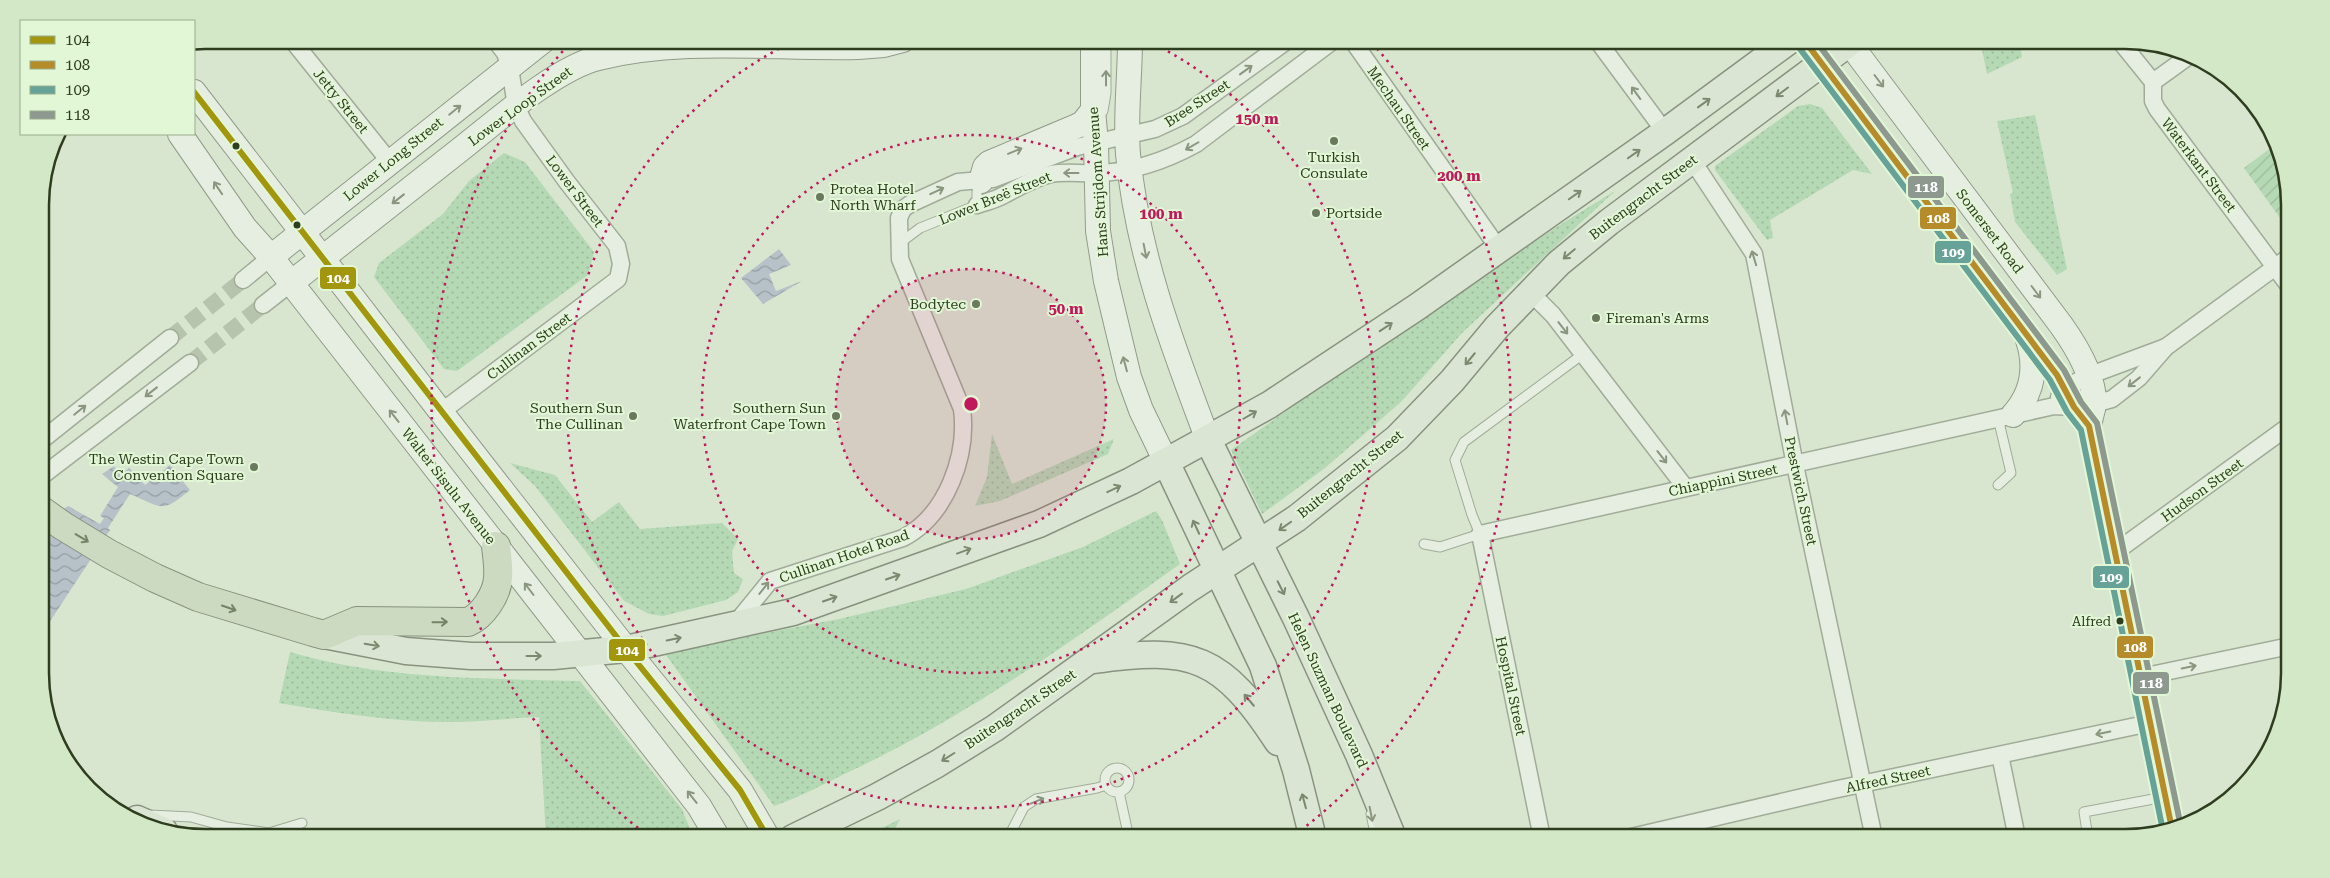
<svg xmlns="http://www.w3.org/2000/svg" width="2330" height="878" font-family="'Roboto Serif',serif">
<defs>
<pattern id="grass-dots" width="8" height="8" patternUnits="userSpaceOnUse" patternTransform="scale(1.25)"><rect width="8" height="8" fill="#b5d9b4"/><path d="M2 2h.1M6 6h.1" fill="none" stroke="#9cbb9a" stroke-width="1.8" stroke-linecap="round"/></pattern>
<pattern id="garden-furrows" width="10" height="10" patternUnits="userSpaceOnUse" patternTransform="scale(1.25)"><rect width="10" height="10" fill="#b5d9b4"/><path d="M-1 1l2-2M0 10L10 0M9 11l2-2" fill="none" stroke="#9cbb9a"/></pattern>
<pattern id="water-waves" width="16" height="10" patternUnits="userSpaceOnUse" patternTransform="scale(1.25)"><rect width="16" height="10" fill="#b6c1c8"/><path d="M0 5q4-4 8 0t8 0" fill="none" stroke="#949ea2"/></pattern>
</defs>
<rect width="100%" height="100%" fill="#d8e6d0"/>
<!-- grass -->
<g fill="url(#grass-dots)">
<polygon points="1980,40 2019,40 2022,57 1987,74"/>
<polygon points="1810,104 1822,108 1872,174 1853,170 1770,220 1773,238 1767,240 1715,170 1715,166 1798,106"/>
<polygon points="2035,115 2067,269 2057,275 2015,222 2010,194 2013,193 1997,121"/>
<polygon points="504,153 525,162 594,252 588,275 457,371 444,369 374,277 379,263 443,214 469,181"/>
<path d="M1615,191l-153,142 -61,69 -76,66 -63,46 -31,-64c126,-89 251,-179 384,-259z"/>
<polygon points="992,434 1012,484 1114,439 1108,454 1000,501 975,506 987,477"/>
<polygon points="510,463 555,475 592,522 619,502 640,529 722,523 738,539 732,551 734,573 743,579 738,592 726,600 663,616 649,614 624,601 535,486"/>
<path d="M1156,511l6,9 18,44c-105,75 -209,150 -327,206 -26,12 -52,27 -79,36l-110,-154 175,-33 127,-30 117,-42z"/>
<path d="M290,652c95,28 192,26 290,29l102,128 10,25 -14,4h-132l-7,-121c-27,1 -54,4 -81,5 -60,1 -121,-9 -179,-19z"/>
<polygon points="900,819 890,838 862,838"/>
</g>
<!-- garden -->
<path fill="url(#garden-furrows)" d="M2272,147c15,21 17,40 17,65l-9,6 -36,-50z"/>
<!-- water -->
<g fill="url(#water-waves)">
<polygon points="779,249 791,265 769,274 776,291 802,281 763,304 741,278"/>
<path d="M170,465l20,25c-29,24 -27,18 -60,4l-22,34 2,2 -67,102 -1,-108 26,-18 32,18 4,-6 -4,-2 18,-29 -16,-13 12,-8 6,9 9,-7 16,17z"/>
</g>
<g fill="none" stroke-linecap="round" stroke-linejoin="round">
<!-- street-tunnel -->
<g stroke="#b6c4ad" stroke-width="16" stroke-dasharray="16 8" stroke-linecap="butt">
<polyline points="170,338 243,280"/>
<polyline points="190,363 263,305"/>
</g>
<defs>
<g id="lane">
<polyline points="1103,111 1106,93 1106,40"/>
<polyline points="900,243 920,228 977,205 977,192 980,183"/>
<polyline points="1998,485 2011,473 1998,418"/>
<polyline points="1424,544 1440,547 1480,534 1472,515 1455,460 1464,442 1583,354"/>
<circle cx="1117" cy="780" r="12"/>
<polyline points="1119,792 1129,838"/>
<polyline points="1371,814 1376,838"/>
<polyline points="150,815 191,817 227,827 269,833 302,823"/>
<polyline points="1008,838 1024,807 1036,799 1097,788 1106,785"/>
<polyline points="2088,838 2084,812 2164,797"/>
</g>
<g id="street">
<polyline points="292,40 390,162"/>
<polyline points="1352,40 1499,249"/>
<polyline points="1597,40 1665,132"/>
<polyline points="2119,40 2153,82"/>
<polyline points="2153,82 2153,101 2157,109 2289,286"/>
<polyline points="2153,82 2189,56"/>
<polyline points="1692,160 1754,254 1795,465 1874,838"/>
<path d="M977,205c8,-3 18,-5 25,-9 16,-8 31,-18 49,-22 15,-3 31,0 47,-1 36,-1 67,-12 98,-29l138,-104"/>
<polyline points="243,280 271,257"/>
<polyline points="1530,292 1553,315 1685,487"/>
<polyline points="263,305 291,283"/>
<polyline points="2059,397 2064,388 2088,376 2166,347"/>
<polyline points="441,412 618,279 621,264 617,246 567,182 523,121 516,106 510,68 505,53 495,40"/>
<polyline points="42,440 170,338"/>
<polyline points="42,476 190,363"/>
<polyline points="2114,553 2289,426"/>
<path d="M735,624l35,-43 133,-43c44,-23 65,-83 59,-129l-62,-150 -1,-41 4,-9 7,-5 48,-22 35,-3 84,-32 78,-18 28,-13 105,-76"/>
<polyline points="2141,677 2290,646"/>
<polyline points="2000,755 2017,838"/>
<polyline points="1542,838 1480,534 2054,406 2074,407 2094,404 2112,399 2139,378 2166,347 2289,257"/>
<polyline points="1627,838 1833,790 2150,723"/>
</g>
<g id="secondary">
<polyline points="1093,40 1093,110 1096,143 1098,231 1106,281 1129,377 1141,410 1166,462"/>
<path d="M1130,40c0,38 -5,77 -2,114 9,100 45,193 80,286"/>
<polyline points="1804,40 2057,375 2074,407 2089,426"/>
<path d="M1847,40l214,285c15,21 34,52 33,79 -1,7 -4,15 -5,22l83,403"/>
<polyline points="194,92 441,412 626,649 740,790 768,838"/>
<polyline points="180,134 245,228 271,257 699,806 718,838"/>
<polyline points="981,181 985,167 989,163 1077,126 1083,123 1093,110"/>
<polyline points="271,257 544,40"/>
<path d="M291,283c58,-46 117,-92 175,-138 34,-27 91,-77 132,-87 85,-21 173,-9 260,-11l26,-2 19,-5"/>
<path d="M2013,415c20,-22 24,-47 15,-75"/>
</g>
<g id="primary">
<polyline points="1208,440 1296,618 1359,755 1393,838"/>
<polyline points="1166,462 1263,666 1296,770 1313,838"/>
<polyline points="324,635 406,651 471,656 553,656 626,649 793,612 1039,524 1131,481 1269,405 1417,307 1665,132 1790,40"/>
<path d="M1094,660c99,-14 128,-4 184,82"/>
<polyline points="137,819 164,831"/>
<polyline points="793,838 877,797 937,764 995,728 1190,588 1297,518 1397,438 1452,381 1497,327 1559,263 1609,222 1853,40"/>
</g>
<path id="highway" d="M42,511l21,15 46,28 46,24 43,19 115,35 11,3 33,-14 111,1c15,-6 29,-28 30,-44 1,-11 -1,-22 -2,-32"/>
</defs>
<!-- lane casing -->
<use href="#lane" stroke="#a1ac98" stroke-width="11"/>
<!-- street casing -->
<use href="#street" stroke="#a1ac98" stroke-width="19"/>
<!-- secondary casing -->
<use href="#secondary" stroke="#919c88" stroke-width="26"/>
<!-- primary casing -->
<use href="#primary" stroke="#88927f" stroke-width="29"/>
<!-- highway casing -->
<use href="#highway" stroke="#88927f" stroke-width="30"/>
<!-- lane -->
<use href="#lane" stroke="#e6eee1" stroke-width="9"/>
<!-- street -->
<use href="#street" stroke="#e6eee1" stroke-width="16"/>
<!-- secondary -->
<use href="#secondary" stroke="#e6eee1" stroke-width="24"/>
<!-- primary -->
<use href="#primary" stroke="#dae6d3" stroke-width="26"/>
<!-- highway -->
<use href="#highway" stroke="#cbdac0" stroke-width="28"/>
<defs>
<polyline id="bus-1" points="194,92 626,649 740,790 768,838"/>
<polyline id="bus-2" points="1804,40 2057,375 2074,407 2089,426 2172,829"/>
<polyline id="bus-3" points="1797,45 2050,380 2067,412 2081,430 2163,831"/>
<polyline id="bus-4" points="1815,40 2064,370 2081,402 2097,423 2181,827"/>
</defs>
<!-- bus-1 casing -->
<use href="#bus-1" stroke="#e1f7d6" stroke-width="10"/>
<!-- bus-2 casing -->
<use href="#bus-2" stroke="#e1f7d6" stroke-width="10"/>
<!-- bus-3 casing -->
<use href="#bus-3" stroke="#e1f7d6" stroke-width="10"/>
<!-- bus-4 casing -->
<use href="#bus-4" stroke="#e1f7d6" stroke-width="10"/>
<!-- bus-1 -->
<use href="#bus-1" stroke="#a1960e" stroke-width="6"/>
<!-- bus-2 -->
<use href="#bus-2" stroke="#b68b2a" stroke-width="6"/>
<!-- bus-3 -->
<use href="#bus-3" stroke="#67a299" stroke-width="6"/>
<!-- bus-4 -->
<use href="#bus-4" stroke="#8d988f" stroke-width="6"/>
</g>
<!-- one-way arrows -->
<defs><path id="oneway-shaft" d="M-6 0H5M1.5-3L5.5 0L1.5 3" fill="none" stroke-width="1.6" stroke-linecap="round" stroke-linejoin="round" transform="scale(1.25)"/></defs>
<g stroke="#8a9680">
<use href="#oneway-shaft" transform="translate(1246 70) rotate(-36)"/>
<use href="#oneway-shaft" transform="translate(1106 78) rotate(-90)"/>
<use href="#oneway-shaft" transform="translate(1879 81) rotate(53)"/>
<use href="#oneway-shaft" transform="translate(1636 93) rotate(-126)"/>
<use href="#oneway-shaft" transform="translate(455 110) rotate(-39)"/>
<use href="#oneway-shaft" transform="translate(1192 146) rotate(150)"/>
<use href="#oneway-shaft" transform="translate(1015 151) rotate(-22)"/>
<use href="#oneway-shaft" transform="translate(1071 173) rotate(-180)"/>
<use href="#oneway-shaft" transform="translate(218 188) rotate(-124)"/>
<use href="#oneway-shaft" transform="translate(937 191) rotate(-25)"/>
<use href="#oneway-shaft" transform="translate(398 199) rotate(142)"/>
<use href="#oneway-shaft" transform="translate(1145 251) rotate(79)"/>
<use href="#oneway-shaft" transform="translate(1754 258) rotate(-107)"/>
<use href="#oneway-shaft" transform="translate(2036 292) rotate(53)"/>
<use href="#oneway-shaft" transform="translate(1563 328) rotate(52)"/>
<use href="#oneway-shaft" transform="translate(1125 364) rotate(-105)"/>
<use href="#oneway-shaft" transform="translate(2134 382) rotate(142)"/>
<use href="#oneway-shaft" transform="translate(151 392) rotate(142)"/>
<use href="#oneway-shaft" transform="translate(80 410) rotate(-39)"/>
<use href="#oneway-shaft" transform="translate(394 416) rotate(-128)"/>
<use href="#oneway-shaft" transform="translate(1786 417) rotate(-101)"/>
<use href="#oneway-shaft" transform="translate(1662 457) rotate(52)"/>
<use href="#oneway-shaft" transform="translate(764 588) rotate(-52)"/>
<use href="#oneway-shaft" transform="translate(529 589) rotate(-127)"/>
<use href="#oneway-shaft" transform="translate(2189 667) rotate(-12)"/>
<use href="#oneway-shaft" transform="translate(2103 733) rotate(168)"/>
<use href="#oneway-shaft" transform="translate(692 797) rotate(-128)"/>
<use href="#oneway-shaft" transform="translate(1037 801) rotate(-22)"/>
<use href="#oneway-shaft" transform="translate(1371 814) rotate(79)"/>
</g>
<g stroke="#7c8970">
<use href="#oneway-shaft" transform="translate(1782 92) rotate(143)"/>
<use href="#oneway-shaft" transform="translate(1704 103) rotate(-36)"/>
<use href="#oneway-shaft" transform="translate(1634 154) rotate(-35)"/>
<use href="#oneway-shaft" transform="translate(1575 195) rotate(-35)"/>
<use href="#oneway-shaft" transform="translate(1569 254) rotate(140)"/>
<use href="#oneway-shaft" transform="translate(1386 327) rotate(-33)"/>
<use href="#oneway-shaft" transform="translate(1470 359) rotate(130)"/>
<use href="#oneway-shaft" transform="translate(1250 415) rotate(-30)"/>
<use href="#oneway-shaft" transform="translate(1114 489) rotate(-25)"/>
<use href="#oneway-shaft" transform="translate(1285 526) rotate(145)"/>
<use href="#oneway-shaft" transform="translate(1196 527) rotate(-115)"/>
<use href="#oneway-shaft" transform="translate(964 551) rotate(-20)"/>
<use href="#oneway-shaft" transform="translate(893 577) rotate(-19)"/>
<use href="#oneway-shaft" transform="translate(1281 588) rotate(63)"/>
<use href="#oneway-shaft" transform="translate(1176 598) rotate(144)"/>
<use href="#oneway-shaft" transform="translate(830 599) rotate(-19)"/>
<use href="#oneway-shaft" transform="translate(674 639) rotate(-12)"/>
<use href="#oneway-shaft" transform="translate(372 645) rotate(10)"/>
<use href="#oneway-shaft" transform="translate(534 656)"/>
<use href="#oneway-shaft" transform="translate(1249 700) rotate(-130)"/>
<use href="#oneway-shaft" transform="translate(948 757) rotate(148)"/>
<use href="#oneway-shaft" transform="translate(1304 801) rotate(-105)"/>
</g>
<g stroke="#758467">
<use href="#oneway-shaft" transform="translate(82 538) rotate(31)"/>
<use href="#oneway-shaft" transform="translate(229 608) rotate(19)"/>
<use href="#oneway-shaft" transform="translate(440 622) rotate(-1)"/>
</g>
<!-- distance rings -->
<circle cx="971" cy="404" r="135" fill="#c2185b" fill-opacity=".12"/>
<g fill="none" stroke="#c2185b" stroke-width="2.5" stroke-dasharray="2.5 5">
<circle cx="971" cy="404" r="135"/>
<circle cx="971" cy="404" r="269"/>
<path d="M1148 41A404 404 0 1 1 794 41"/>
<path d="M650 837A539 539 0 0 1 570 43M1372 43A539 539 0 0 1 1292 837"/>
</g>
<!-- markers -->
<g fill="#6a785d" stroke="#e1f7d6" stroke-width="2">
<circle cx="1334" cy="141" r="5"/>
<circle cx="820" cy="197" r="5"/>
<circle cx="1316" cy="213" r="5"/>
<circle cx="976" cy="304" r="5"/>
<circle cx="1596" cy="318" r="5"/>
<circle cx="633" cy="416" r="5"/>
<circle cx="836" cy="416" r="5"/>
<circle cx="254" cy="467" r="5"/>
</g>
<g fill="#2f3d1f" stroke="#e1f7d6" stroke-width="2">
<circle cx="236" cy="146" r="4.5"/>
<circle cx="297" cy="225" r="4.5"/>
<circle cx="2120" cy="621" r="4.5"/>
</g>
<g text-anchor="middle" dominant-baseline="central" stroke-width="4" stroke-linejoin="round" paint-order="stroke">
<!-- bus labels -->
<g font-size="13" fill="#2f3d1f" stroke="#e1f7d6" text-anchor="end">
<text x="2111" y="621">Alfred</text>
</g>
<!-- street labels -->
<g font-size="14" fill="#2f3d1f" stroke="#e1f7d6">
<text transform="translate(341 101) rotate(51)">Jetty Street</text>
<text transform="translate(1197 103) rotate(-33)">Bree Street</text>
<text transform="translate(520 106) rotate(-36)">Lower Loop Street</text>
<text transform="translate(1399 108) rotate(55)">Mechau Street</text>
<text transform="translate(393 159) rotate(-39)">Lower Long Street</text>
<text transform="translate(2199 165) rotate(53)">Waterkant Street</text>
<text transform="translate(1098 182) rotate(-94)">Hans Strijdom Avenue</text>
<text transform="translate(575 191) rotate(53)">Lower Street</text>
<text transform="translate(1643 197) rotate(-37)">Buitengracht Street</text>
<text transform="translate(995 198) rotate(-22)">Lower Breë Street</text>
<text transform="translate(1990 231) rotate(53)">Somerset Road</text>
<text transform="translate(529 346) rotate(-37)">Cullinan Street</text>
<text transform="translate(1350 474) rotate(-39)">Buitengracht Street</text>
<text transform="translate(1723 480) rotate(-12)">Chiappini Street</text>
<text transform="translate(449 486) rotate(52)">Walter Sisulu Avenue</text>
<text transform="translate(2202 490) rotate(-36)">Hudson Street</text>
<text transform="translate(1801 491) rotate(78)">Prestwich Street</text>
<text transform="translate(844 556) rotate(-19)">Cullinan Hotel Road</text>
<text transform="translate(1511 686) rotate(78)">Hospital Street</text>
<text transform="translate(1328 690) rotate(65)">Helen Suzman Boulevard</text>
<text transform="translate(1020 709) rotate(-34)">Buitengracht Street</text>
<text transform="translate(1888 779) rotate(-12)">Alfred Street</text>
</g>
<!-- poi labels -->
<g font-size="14" fill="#2f3d1f" stroke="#e1f7d6" text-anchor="end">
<text x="1334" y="157" text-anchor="middle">Turkish<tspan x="1334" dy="16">Consulate</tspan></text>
<text x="830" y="189" text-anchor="start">Protea Hotel<tspan x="830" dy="16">North Wharf</tspan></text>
<text x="1326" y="213" text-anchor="start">Portside</text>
<text x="966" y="304">Bodytec</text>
<text x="1606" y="318" text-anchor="start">Fireman's Arms</text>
<text x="623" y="408">Southern Sun<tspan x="623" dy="16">The Cullinan</tspan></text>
<text x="826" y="408">Southern Sun<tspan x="826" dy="16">Waterfront Cape Town</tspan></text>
<text x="244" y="459">The Westin Cape Town<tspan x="244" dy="16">Convention Square</tspan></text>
</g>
</g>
<!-- crop -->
<path d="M0 0H2330V878H0ZM205 49H2125A156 156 0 0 1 2281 205V673A156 156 0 0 1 2125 829H205A156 156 0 0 1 49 673V205A156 156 0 0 1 205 49Z" fill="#d3e8c7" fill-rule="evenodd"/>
<path fill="none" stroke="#2f3d1f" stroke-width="2.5" d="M205 49H2125A156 156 0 0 1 2281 205V673A156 156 0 0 1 2125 829H205A156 156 0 0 1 49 673V205A156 156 0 0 1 205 49Z"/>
<circle cx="971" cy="404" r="8" fill="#c2185b" stroke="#e1f7d6" stroke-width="2.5"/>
<g font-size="15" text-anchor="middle" font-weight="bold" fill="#c2185b" stroke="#e1f7d6" stroke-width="4" stroke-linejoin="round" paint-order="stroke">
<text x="1257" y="124">150 m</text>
<text x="1459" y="181">200 m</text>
<text x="1161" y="219">100 m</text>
<text x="1066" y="314">50 m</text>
</g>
<g stroke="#e1f7d6" stroke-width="2">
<rect x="1907" y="175" width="38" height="24" rx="5" fill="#8d988f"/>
<rect x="1919" y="206" width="38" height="24" rx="5" fill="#b68b2a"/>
<rect x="1934" y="240" width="38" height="24" rx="5" fill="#67a299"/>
<rect x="319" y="266" width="38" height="24" rx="5" fill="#a1960e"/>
<rect x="2092" y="565" width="38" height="24" rx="5" fill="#67a299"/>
<rect x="2116" y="635" width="38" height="24" rx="5" fill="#b68b2a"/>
<rect x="608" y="638" width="38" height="24" rx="5" fill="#a1960e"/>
<rect x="2132" y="671" width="38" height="24" rx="5" fill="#8d988f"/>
</g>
<g font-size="14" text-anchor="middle" font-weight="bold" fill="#fff">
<text x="1926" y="192">118</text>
<text x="1938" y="223">108</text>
<text x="1953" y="257">109</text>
<text x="338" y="283">104</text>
<text x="2111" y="582">109</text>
<text x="2135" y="652">108</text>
<text x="627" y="655">104</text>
<text x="2151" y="688">118</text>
</g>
<!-- legend -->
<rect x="20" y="20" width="175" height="115" fill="#e1f7d6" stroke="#9aad8d"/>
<rect x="30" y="36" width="25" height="8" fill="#a1960e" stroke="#9aad8d"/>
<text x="65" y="45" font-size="15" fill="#2f3d1f">104</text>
<rect x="30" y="61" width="25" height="8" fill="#b68b2a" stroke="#9aad8d"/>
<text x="65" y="70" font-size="15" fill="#2f3d1f">108</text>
<rect x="30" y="86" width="25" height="8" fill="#67a299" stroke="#9aad8d"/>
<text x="65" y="95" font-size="15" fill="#2f3d1f">109</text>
<rect x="30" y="111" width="25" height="8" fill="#8d988f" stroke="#9aad8d"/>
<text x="65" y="120" font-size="15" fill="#2f3d1f">118</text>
</svg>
